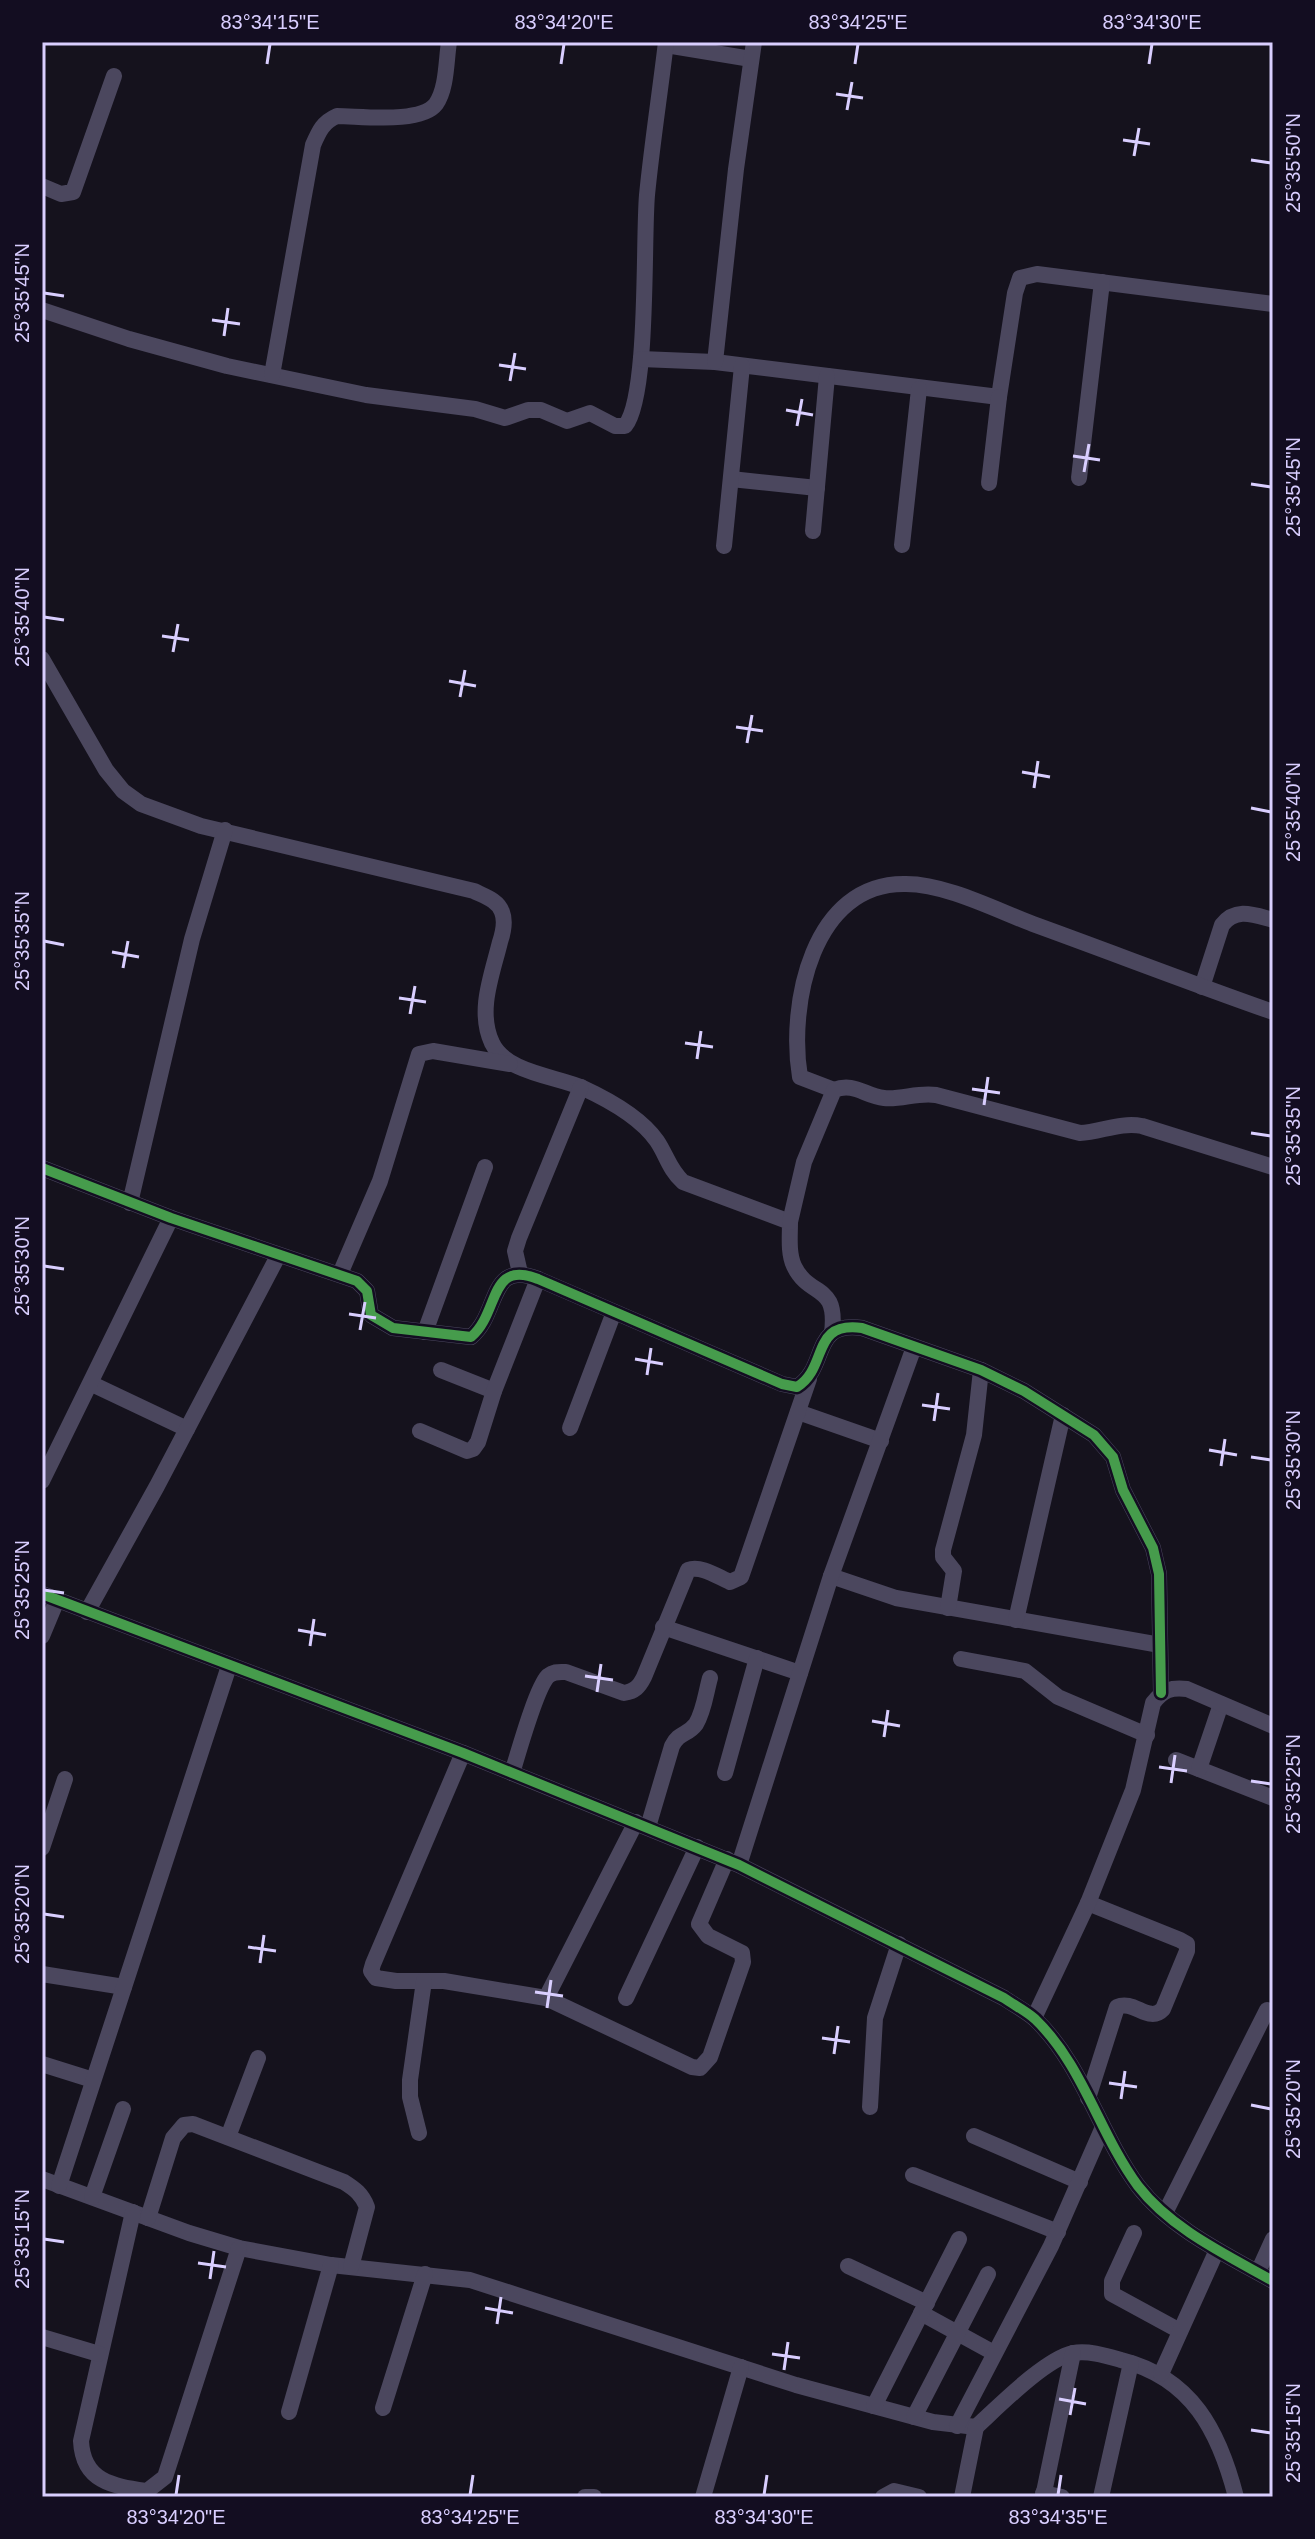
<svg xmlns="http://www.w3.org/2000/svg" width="1315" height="2539" font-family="Arial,sans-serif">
<rect width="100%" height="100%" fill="#15121d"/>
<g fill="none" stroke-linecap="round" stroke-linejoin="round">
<!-- minor -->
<g stroke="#4b475e" stroke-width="16">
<polyline points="666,45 751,59"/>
<polyline points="42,186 61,194 73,192 114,76"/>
<path d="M42,310l87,29 98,27 139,29 109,14 30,9 23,-8h13l26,11 23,-8 25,13h10c24,-29 18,-186 22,-231 5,-51 13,-102 19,-153"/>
<polyline points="641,359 715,362 999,397 1015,293 1020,278 1037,274 1273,304"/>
<polyline points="715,362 736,169 754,42"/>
<path d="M272,375l41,-230c6,-14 10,-23 24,-29 24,0 84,8 99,-12 11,-16 10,-43 13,-62"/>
<polyline points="1079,478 1102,282"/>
<polyline points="731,479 817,488"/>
<polyline points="989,483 999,397"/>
<polyline points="813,531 827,376"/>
<polyline points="902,545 919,389"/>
<polyline points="724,546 742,366"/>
<path d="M42,659l64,111 17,21 18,13 60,22 273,65c10,5 24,9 28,21 4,10 1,21 -2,30 -8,33 -23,69 -8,101 14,30 64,33 91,45 26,12 58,30 74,53 10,15 12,28 26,41l107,40c0,14 -2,31 4,44 16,33 44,16 38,67"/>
<path d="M1202,987l20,-62c14,-18 32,-10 51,-5"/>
<path d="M834,1090l-34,-13c-12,-72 12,-195 106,-193 40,0 90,26 127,40 80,29 160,60 240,88"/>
<path d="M42,1168l129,50 186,63 10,10 4,24 22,13 78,9c29,-24 17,-78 67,-58l244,105 15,3c32,-20 13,-66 65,-59l119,42 43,21 70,44 19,22 10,33 30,58 6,26 2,119"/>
<polyline points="130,1203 192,939 225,830"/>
<path d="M790,1222l14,-60 30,-72c20,-8 31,6 50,8 17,2 34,-6 52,-3l144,38c21,-1 40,-11 62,-7l131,41"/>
<polyline points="520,1273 515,1251 519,1238 581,1087"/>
<polyline points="340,1274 380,1181 419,1054 433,1051 510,1064"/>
<polyline points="425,1332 485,1167"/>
<polyline points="441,1370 494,1391"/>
<polyline points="92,1384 187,1429"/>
<polyline points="798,1412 881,1441"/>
<polyline points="570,1428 614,1312"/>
<polyline points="420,1431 467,1451 473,1449 478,1442 494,1391 538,1279"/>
<polyline points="42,1481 171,1218"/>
<polyline points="831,1576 896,1598 1160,1645"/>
<path d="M42,1594l421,159 276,112 265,133c10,7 22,13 31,21 48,46 64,114 103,167 33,43 89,69 135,95"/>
<polyline points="948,1608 954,1571 943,1557 943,1550 974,1435 981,1370"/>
<polyline points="87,1612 157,1486 278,1256"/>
<polyline points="1016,1620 1063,1415"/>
<polyline points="663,1627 800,1673"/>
<polyline points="42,1636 57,1600"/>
<polyline points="961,1659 1025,1671 1058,1697 1147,1735"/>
<polyline points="463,1753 373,1964 371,1971 376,1978 396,1981 444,1981 546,1998 692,2067 700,2068 710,2057 743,1962 742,1953 708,1936 699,1924 727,1859"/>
<polyline points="1176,1760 1273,1798"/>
<polyline points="1199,1769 1221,1704"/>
<path d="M512,1773c6,-19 24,-85 36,-97 6,-5 11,-4 18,-4l58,21c11,-2 15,-6 20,-16l44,-107c13,-5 30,7 42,12l11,-5 68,-198"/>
<polyline points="725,1773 757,1658"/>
<path d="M648,1827l24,-81c7,-14 16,-11 24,-22 8,-13 10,-32 14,-46"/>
<polyline points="42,1848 65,1779"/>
<polyline points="739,1865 831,1576 914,1347"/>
<path d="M1088,1903l92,37 7,4v7l-24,58c-14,15 -29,-10 -46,-2l-29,91"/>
<polyline points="42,1974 124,1987"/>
<polyline points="546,1998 636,1822"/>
<polyline points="626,1998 697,1847"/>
<path d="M1034,2018l54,-115 45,-113 20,-87c10,-13 18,-16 34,-14l86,37"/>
<polyline points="42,2064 93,2080"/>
<polyline points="870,2107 875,2018 899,1944"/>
<polyline points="419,2133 410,2097 410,2080 424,1981"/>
<polyline points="974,2136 1080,2182"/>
<polyline points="228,2137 258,2058"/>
<polyline points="913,2175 1058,2232"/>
<path d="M42,2179l147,54 50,15 92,17 139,15 326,105 137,37 43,5c22,-20 69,-68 97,-74 15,-3 34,3 48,7 71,18 98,71 115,137"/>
<polyline points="59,2186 229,1666"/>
<polyline points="92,2197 123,2109"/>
<path d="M133,2212l-52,229c2,41 32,45 66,50l18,-14 74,-229"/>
<polyline points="1165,2213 1267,2010"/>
<path d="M148,2218l25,-80 11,-13 9,-1 151,58c11,7 18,12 23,25l-16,60"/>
<polyline points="1134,2233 1112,2281 1112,2294 1180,2331"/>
<polyline points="848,2266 927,2303"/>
<polyline points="1258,2272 1273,2239"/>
<polyline points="921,2313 994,2353"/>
<polyline points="42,2337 99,2354"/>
<polyline points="1161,2374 1217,2250"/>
<polyline points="874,2406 959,2239"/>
<polyline points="383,2408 425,2274"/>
<polyline points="289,2412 331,2265"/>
<polyline points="914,2417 988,2274"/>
<polyline points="957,2426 1051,2246 1103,2127"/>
<polyline points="1043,2493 1062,2497"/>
<polyline points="585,2497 594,2497"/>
<polyline points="703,2497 741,2367"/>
<polyline points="883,2497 894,2491 919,2497"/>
<polyline points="962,2497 976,2427"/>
<polyline points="1043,2497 1073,2353"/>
<polyline points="1101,2497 1131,2363"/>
</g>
<defs>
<g id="cycleway">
<path d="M42,1168l129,50 186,63 10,10 4,24 22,13 78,9c29,-24 17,-78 67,-58l244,105 15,3c32,-20 13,-66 65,-59l119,42 43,21 70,44 19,22 10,33 30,58 6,26 2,119"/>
<path d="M42,1594l421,159 276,112 265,133c10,7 22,13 31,21 48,46 64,114 103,167 33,43 89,69 135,95"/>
</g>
</defs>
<!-- cycleway casing -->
<use href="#cycleway" stroke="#130d21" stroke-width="15"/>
<!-- cycleway -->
<use href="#cycleway" stroke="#469c4c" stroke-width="10"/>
</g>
<!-- ticks -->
<path fill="none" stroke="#d9ceff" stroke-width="3" d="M267,64l3,-20M561,64l3,-20M855,64l3,-20M1149,64l3,-20M836,94l27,4M847,110l5,-28M1123,140l27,4M1134,156l5,-28M1251,160l20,3M44,293l20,3M212,320l28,4M224,336l4,-28M499,365l27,4M510,381l5,-28M786,410l27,5M797,426l5,-27M1073,456l27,4M1084,472l5,-28M1251,484l20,3M44,617l20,3M162,636l27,4M173,652l5,-28M449,681l27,5M460,697l5,-27M736,727l27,4M747,743l5,-28M1022,772l28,5M1034,788l4,-27M1251,808l20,4M44,941l20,4M112,952l27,5M123,968l5,-27M399,998l27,4M410,1014l5,-28M685,1043l28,4M697,1059l4,-28M972,1089l28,4M984,1105l4,-28M1251,1133l20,3M44,1266l20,3M349,1314l27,4M360,1330l5,-28M635,1359l28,5M647,1375l4,-27M922,1405l28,4M934,1421l4,-28M1209,1450l28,5M1251,1457l20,3M1221,1466l4,-27M44,1590l20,3M298,1630l28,5M310,1646l4,-27M585,1676l28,4M597,1692l4,-28M872,1721l28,5M884,1737l4,-27M1159,1767l28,4M1251,1781l20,3M1171,1783l4,-28M44,1914l20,3M248,1947l28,4M260,1963l4,-28M535,1992l28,4M547,2008l4,-28M822,2038l28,4M834,2054l4,-28M1109,2083l28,4M1121,2099l4,-28M1251,2105l20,4M44,2239l20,3M198,2263l28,4M210,2279l4,-28M485,2308l28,5M497,2324l4,-27M772,2354l28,4M784,2370l4,-28M1059,2399l27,5M1070,2415l5,-27M1251,2430l20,3M176,2495l3,-20M470,2495l3,-20M764,2495l3,-20M1058,2495l3,-20"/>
<!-- border -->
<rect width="1315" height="2539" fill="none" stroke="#130d21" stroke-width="88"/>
<rect x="44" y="44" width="1227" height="2451" fill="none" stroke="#d9ceff" stroke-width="3"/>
<g font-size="20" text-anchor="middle" fill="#d9ceff">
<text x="270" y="29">83°34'15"E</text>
<text x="564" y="29">83°34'20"E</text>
<text x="858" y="29">83°34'25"E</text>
<text x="1152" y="29">83°34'30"E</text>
<text transform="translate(1293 163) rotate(-90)" y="7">25°35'50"N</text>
<text transform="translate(22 293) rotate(-90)" y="7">25°35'45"N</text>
<text transform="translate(1293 487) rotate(-90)" y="7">25°35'45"N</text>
<text transform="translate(22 617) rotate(-90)" y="7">25°35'40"N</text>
<text transform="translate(1293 812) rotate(-90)" y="7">25°35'40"N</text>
<text transform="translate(22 941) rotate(-90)" y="7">25°35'35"N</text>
<text transform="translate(1293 1136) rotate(-90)" y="7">25°35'35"N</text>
<text transform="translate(22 1266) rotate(-90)" y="7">25°35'30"N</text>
<text transform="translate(1293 1460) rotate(-90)" y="7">25°35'30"N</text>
<text transform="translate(22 1590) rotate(-90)" y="7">25°35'25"N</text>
<text transform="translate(1293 1784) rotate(-90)" y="7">25°35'25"N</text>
<text transform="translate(22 1914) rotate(-90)" y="7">25°35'20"N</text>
<text transform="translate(1293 2109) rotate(-90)" y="7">25°35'20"N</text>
<text transform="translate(22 2239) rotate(-90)" y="7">25°35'15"N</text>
<text transform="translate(1293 2433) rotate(-90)" y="7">25°35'15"N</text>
<text x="176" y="2524">83°34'20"E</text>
<text x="470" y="2524">83°34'25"E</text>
<text x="764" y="2524">83°34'30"E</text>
<text x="1058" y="2524">83°34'35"E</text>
</g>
</svg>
